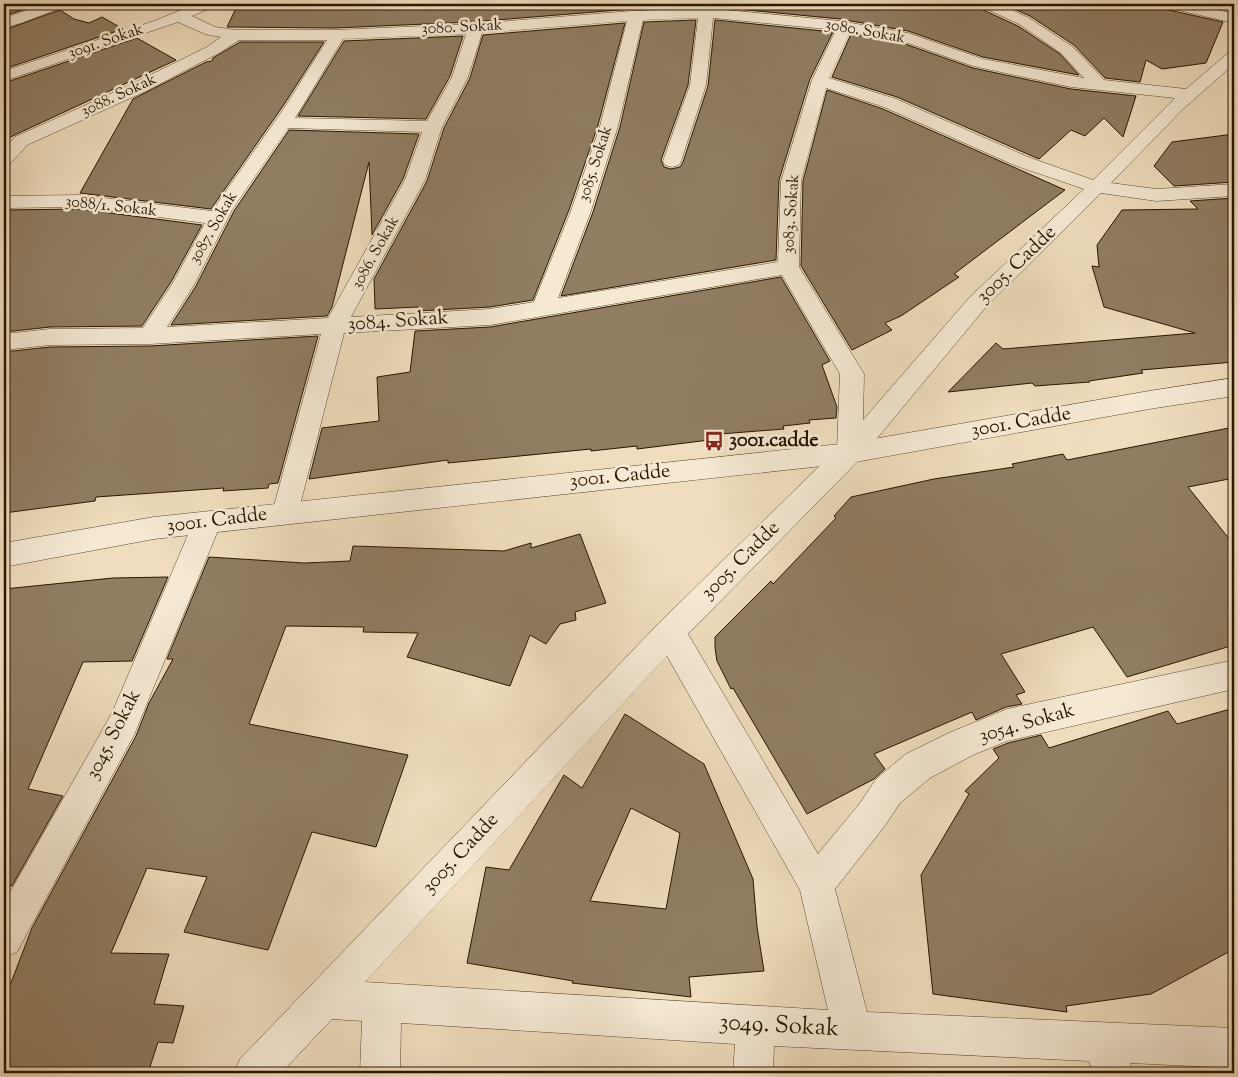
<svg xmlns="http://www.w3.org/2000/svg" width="1238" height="1077" font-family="'Sorts Mill Goudy',serif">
<rect width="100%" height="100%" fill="#efddbd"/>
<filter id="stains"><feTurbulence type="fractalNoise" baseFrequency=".004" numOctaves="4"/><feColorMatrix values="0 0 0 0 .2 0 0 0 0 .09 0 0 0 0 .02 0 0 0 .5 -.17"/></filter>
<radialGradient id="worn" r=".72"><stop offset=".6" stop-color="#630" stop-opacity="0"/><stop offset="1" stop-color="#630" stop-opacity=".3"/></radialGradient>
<!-- building -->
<g fill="#907d62" stroke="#291600" fill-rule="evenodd">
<polygon points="4,4 20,4 31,7 4,16"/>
<polygon points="238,4 978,4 981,9 1018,26 1060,54 1079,75 983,57 908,31 840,19 706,6 631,9 472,22 334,28 227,27"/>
<polygon points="1003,4 1160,4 1164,9 1223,22 1206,63 1162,69 1146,60 1140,82 1105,78 1074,45 1030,16"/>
<polygon points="60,10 74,19 89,23 102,17 123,29 4,69 4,30"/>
<polygon points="696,20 688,85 661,160 664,167 671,169 680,167 683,162 708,86 715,20 833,32 810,79 779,180 776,260 561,296 593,212 620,127 644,22"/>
<polygon points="625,23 598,125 569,210 533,300 490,307 417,311 418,307 375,309 374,279 427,181 444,128 470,78 483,35"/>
<polygon points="851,34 905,44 973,68 1071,89 1136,96 1123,137 1104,118 1085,136 1071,130 1039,159 897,97 832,77"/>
<polygon points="463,36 450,76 426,119 298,116 344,41"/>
<polygon points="137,38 176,60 4,140 4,83"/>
<polygon points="240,42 324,42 283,106 211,209 80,193 133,99 206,62 212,61 213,58"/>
<polygon points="827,90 883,109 1065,190 954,274 959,277 901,316 885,323 892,330 852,350 801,266 803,181"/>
<polygon points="289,130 419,134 403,179 372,235 369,162 332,307 327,316 171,325 196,286 234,211"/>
<polygon points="1234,134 1234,182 1174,186 1154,166 1172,142"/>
<polygon points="1234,198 1234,362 1141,370 1143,373 1089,381 1090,382 1035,386 1032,383 948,392 996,343 1003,349 1195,333 1104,307 1092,266 1099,267 1097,245 1122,210 1198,209 1190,201"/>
<polygon points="79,209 202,225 171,282 142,326 50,327 4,332 4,210"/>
<polygon points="781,277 830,361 822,365 837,407 836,418 809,420 810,423 783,426 784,429 707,435 709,440 637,449 637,446 591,451 591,449 448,463 448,460 309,479 322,428 379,421 377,377 410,372 415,331 490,327"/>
<polygon points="318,336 278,483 269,484 268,488 223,491 224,488 96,497 95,501 4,513 4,352 50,347 150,346"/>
<polygon points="1234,427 1234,478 1188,487 1234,545 1234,645 1127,677 1093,627 1001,654 1025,692 1016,695 1022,704 1006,707 976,720 972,712 874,754 885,769 874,779 807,814 733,688 731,689 717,661 715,648 715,637 771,581 773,584 836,518 834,516 851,497 934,479 1014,467 1012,464 1063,454 1067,460"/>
<polygon points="580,534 606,603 575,612 576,620 560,624 546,644 530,635 510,686 407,657 418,633 363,632 364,627 286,626 249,724 408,755 376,847 312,832 268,950 184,932 207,877 147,868 111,953 169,954 154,1004 184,1006 173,1043 158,1042 148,1073 4,1073 4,1001 32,928 136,736 149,703 173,659 167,659 209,557 304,563 350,561 353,546 504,551 531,543 531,548"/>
<polygon points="168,577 132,661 83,662 28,789 63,796 12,886 4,884 4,589 113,578"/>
<polygon points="1234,708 1234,949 1151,994 1066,1006 1067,1012 933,994 921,875 969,794 965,791 999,758 993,749 1008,743 1041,735 1049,748 1168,711 1177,724"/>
<path d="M625,714l79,50 49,115 4,48 7,44 -75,6 2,20 -119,-14 1,-2 -106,-18 19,-96 23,3 55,-95 18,13zM631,808l49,25 -14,76 -76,-8z"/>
</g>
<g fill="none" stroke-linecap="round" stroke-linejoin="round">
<defs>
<g id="minor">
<polygon points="45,4 65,4 63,7 21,23 4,28 4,18"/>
<path d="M196,4h19l-2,3 -21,9 23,11 20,3h99l138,-6 159,-13 75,-3 134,13 68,12 75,26 101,19 -23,-25 -42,-29 -37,-17 -2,-3h19l30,14 44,29 31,33 82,9 42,-36 6,-2v13l-52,46 -71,73 45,6 78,-5v12l-78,5 -55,-8 -115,114 -127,153 -171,174 130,220 42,-51 16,-24 30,-25 45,-22 56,-23 227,-49v29l-227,52 -34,14 -43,23 -30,25 -16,24 -49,62 32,123 367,16v40l-104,-5 3,10h-40l-4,-12 -315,-15 -1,27h-40l2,-29 -334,-21 -1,50h-40l2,-52 -30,-2 -51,54h-47l6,-14 420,-437 177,-173 3,-75 -58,-99 -292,50 -146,8 -46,180 -3,8 -10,3 -10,-3 -3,-8 49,-179 -171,10 -100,1 -46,5v-16l46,-5 93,-1 30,-45 32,-60 -126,-16 -75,1v-12l75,-1 133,16 73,-104 42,-67h-88l-20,13 -75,39 -117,53 -16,18 -7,2v-17l11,-11 117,-53 75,-37 14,-10 -16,-3 -27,-12 -174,59v-10l150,-50zM698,18l-8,67 -27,76 2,4 7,2 7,-2 2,-4 25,-76 7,-67 123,12 -24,50 -31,101 -3,81 -220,36 33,-87 27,-85 25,-106zM627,21l-27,105 -29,85 -37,91 -44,7 -139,8 74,-137 17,-53 26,-50 14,-44zM850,32l55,10 68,24 98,21 104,11 -82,82 -65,-23 -132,-58 -67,-21zM466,34l-14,43 -25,44 -132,-3 48,-79zM826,88l58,19 130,58 70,24 -114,108 -107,123 1,-46 -65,-107 2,-86zM288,128l134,4 -17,48 -77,138 -161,9 27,-42 38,-75zM667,656l133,234 28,120 -463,-28z"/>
<polygon points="1162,4 1189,4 1227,12 1234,9 1234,21 1230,22 1169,8 1164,7"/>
<polygon points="207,512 217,515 221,523 134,735 17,952 4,957 4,903 112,713 193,523 197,515"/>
</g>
<polygon id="tertiary" points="1234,378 1234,396 1149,409 850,463 154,539 4,567 4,543 154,517 850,443 1149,391"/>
</defs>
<!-- minor casing -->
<use href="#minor" stroke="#5a482f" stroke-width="1"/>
<!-- tertiary casing -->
<use href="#tertiary" stroke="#5a482f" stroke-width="1"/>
<!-- minor -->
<use href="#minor" fill="#f5e9d4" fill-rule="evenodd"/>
<!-- tertiary -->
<use href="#tertiary" fill="#f5e9d4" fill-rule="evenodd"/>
</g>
<!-- icons -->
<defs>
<symbol id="bus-bare" viewBox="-9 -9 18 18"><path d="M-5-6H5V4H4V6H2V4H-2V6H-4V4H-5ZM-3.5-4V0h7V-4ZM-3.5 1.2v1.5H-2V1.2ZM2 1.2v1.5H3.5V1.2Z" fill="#8f2418" stroke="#f5e9d4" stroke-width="2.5" paint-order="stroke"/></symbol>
</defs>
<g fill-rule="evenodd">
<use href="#bus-bare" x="700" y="427" width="28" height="28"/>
</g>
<g text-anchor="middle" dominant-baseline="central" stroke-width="5" stroke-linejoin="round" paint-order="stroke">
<!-- far-street labels -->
<g font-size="16" fill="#291600" stroke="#f5e9d4">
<text transform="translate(462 28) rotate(-3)">3080. Sokak</text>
<text transform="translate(865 32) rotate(10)">3080. Sokak</text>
<text transform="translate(106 42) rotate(-19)">3091. Sokak</text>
<text transform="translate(119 96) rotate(-25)">3088. Sokak</text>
<text transform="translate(596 164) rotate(-72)">3085. Sokak</text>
<text transform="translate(111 207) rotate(6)">3088/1. Sokak</text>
<text transform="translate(792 214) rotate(-86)">3083. Sokak</text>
<text transform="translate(214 228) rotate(-60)">3087. Sokak</text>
<text transform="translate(376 253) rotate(-61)">3086. Sokak</text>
</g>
<!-- street labels -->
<g font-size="20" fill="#291600" stroke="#f5e9d4">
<text transform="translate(1017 265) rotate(-44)">3005. Cadde</text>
<text transform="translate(398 322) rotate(-4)">3084. Sokak</text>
<text transform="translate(1021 423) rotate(-10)">3001. Cadde</text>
<text transform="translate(620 477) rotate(-6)">3001. Cadde</text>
<text transform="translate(217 521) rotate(-7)">3001. Cadde</text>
<text transform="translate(741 561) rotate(-45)">3005. Cadde</text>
<text transform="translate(1027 724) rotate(-16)">3054. Sokak</text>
<text transform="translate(114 735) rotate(-63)">3045. Sokak</text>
<text transform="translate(461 854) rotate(-47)">3005. Cadde</text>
</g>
<!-- poi labels -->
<g font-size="20" font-weight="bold" fill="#291600" stroke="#f5e9d4" text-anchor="start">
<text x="729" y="441">3001.cadde</text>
</g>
<!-- near-street labels -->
<g font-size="24" fill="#291600" stroke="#f5e9d4">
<text transform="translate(779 1026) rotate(3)">3049. Sokak</text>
</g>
</g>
<!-- margin -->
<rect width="1238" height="1077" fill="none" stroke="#efddbd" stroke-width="20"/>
<rect x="5" y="5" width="1228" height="1067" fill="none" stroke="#291600" stroke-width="2.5"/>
<rect x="10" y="10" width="1218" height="1057" fill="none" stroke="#291600"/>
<rect width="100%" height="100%" filter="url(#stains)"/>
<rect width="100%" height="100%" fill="url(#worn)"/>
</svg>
